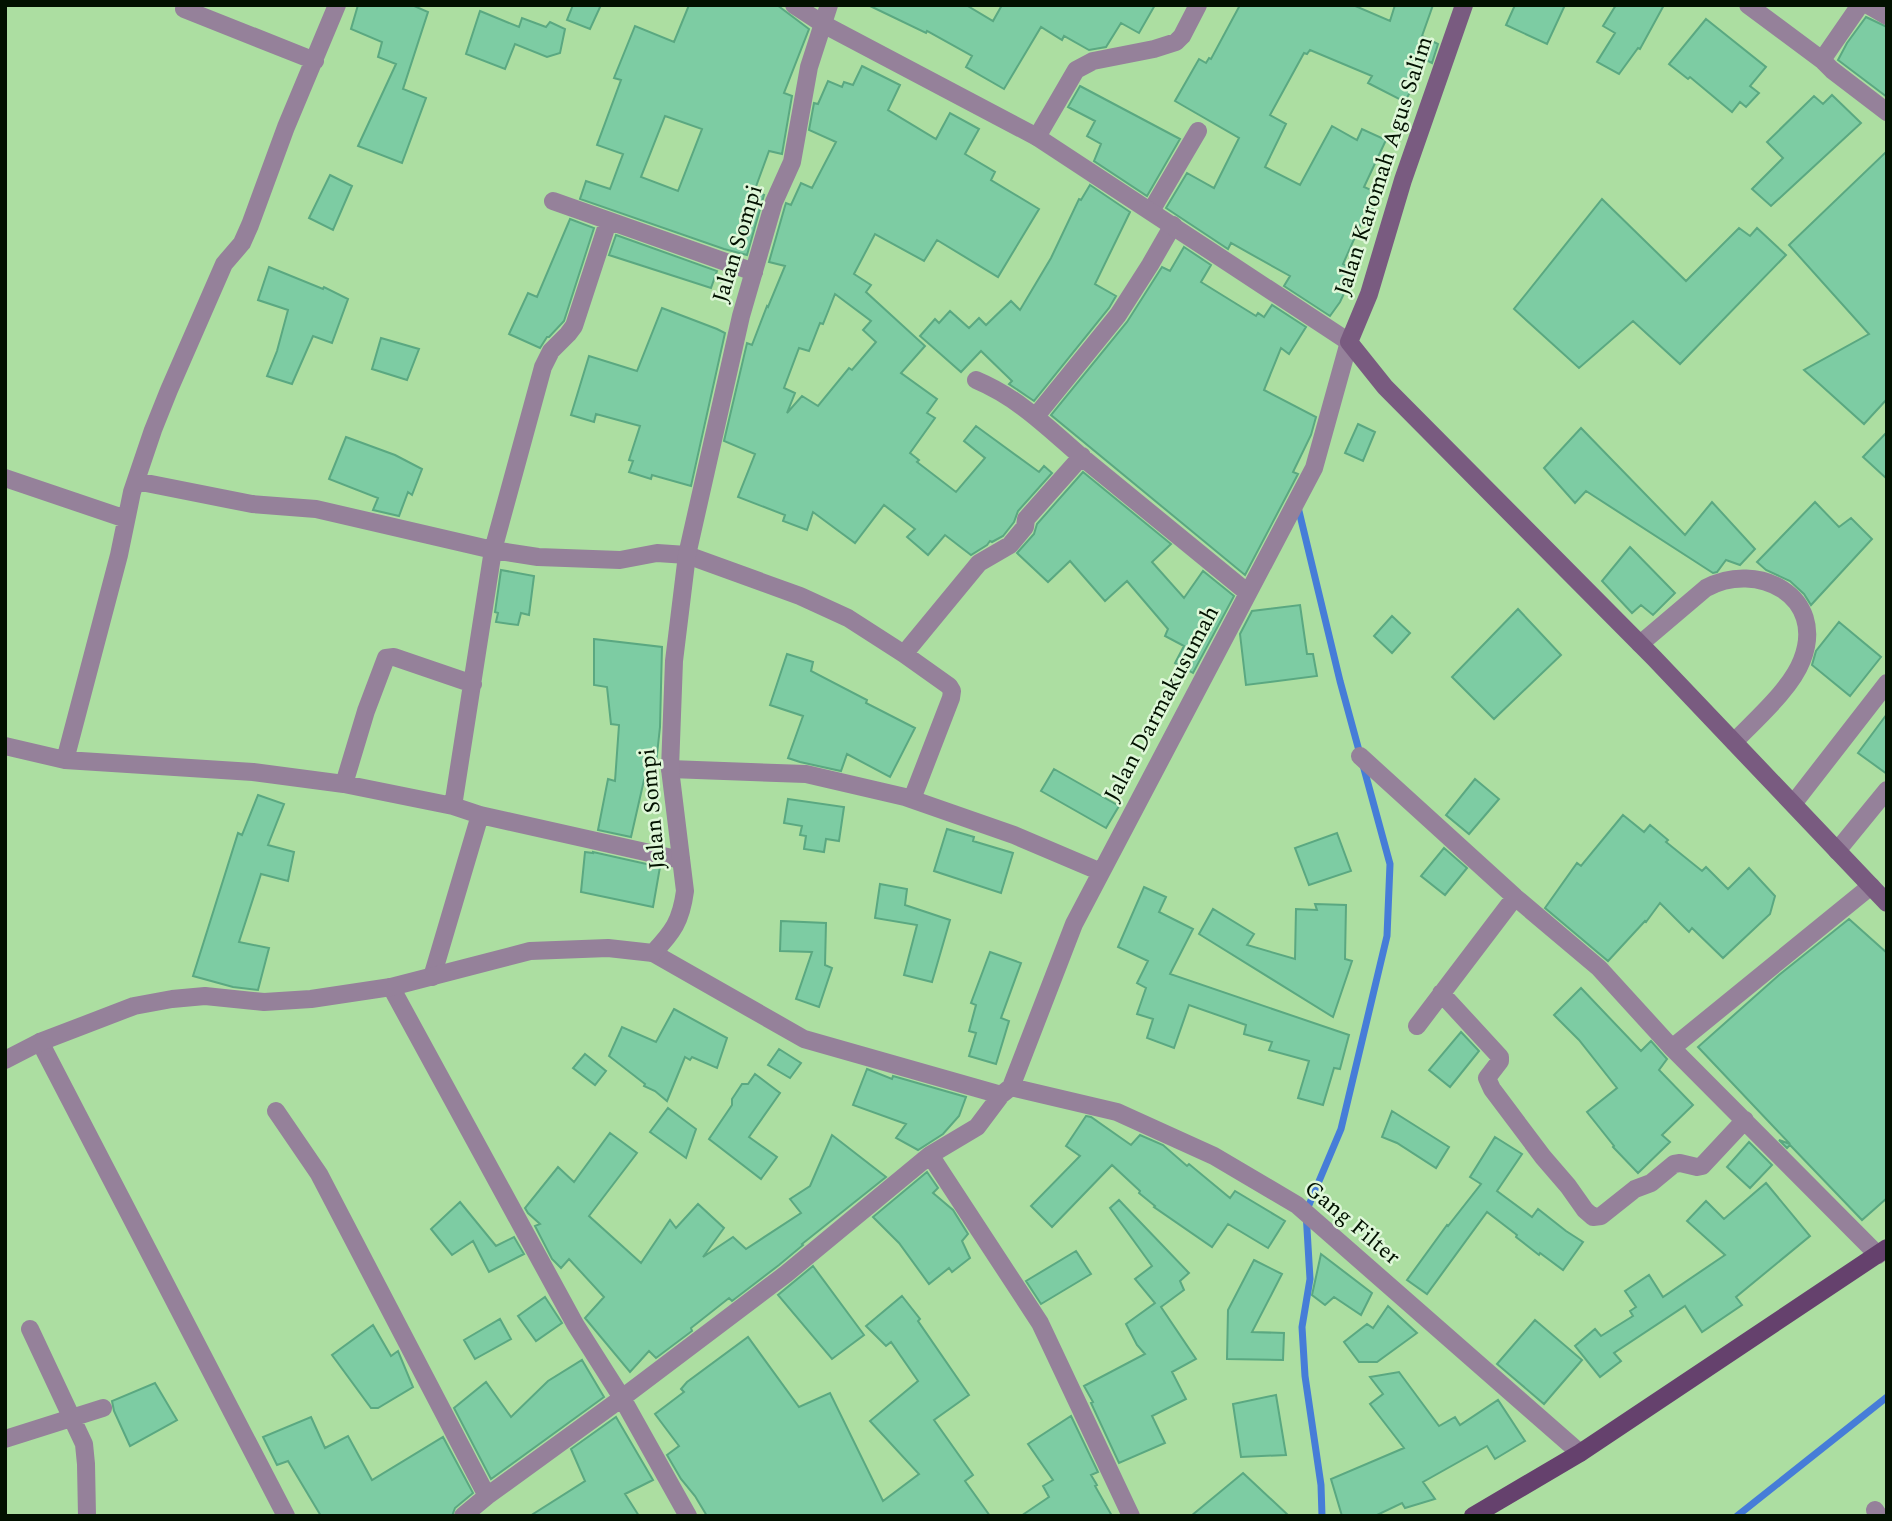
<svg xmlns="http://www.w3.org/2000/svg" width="1892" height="1521" font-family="Spectral,serif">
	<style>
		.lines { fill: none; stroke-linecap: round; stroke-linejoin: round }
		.stream { stroke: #467dd8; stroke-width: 7 }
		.building { fill: #7dcca3; stroke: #5aa881; stroke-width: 2; fill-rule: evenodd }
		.minor { stroke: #95819a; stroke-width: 18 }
		.tertiary { stroke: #95819a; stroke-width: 18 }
		.secondary { stroke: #795b80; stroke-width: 18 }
		.primary { stroke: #65416d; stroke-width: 18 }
		.labels { text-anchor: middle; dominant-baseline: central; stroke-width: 5; stroke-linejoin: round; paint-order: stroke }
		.street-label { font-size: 23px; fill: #021100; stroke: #def7d8 }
	</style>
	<rect width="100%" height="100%" fill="#acdea1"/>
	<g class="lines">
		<!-- stream -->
		<path class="stream" d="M1298 507 1340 681 1390 864 1387 936 1341 1129 1306 1212 1310 1279 1302 1327 1305 1376 1321 1485 1322 1516
			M1737 1516 1887 1397"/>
	</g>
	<!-- building -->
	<path class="building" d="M358 5H412L428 12 403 89 426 98 402 163 358 146 396 64 378 57 382 42 351 29Z
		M573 5H601L590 29 567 20Z
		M689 5H777L809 29 784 93 792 96 782 154 769 151 754 192 764 195 747 255 724 249 580 199 586 181 610 189 623 154 597 145 621 80 614 78 635 26 674 42ZM665 116 702 129 678 191 641 177Z
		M868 5H966L993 21 1002 5H1155L1139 33 1121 23 1106 47 1089 50 1064 36 1062 40 1041 27 1004 89 966 67 972 56 927 31 926 33Z
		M1240 5H1353L1390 21 1395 5H1433L1422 36 1438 44 1432 63 1426 60 1405 102 1368 83 1372 76 1310 50 1307 54 1304 53 1270 115 1286 124 1265 167 1300 185 1332 126 1357 140 1362 129 1386 140 1364 187 1378 193 1372 210 1368 208 1343 264 1355 270 1340 302 1330 316 1284 286 1290 276 1231 243 1228 249 1166 208 1187 173 1214 188 1239 138 1175 101 1199 59 1206 63 1209 58 1211 59Z
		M1515 5H1565L1547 44 1506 25Z
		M1616 5H1664L1640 49 1638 48 1619 74 1597 62 1615 33 1603 26Z
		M480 11 519 27 522 18 546 27 550 22 565 29 560 53 547 57 515 44 505 69 466 54Z
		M1866 17 1887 27V97L1838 60 1847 43Z
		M1706 19 1766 67 1750 86 1759 93 1746 107 1740 102 1732 112 1690 77 1688 79 1669 64Z
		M862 66 900 85 888 110 936 139 950 113 979 129 965 154 995 172 991 180 1039 209 998 277 937 240 924 261 875 234 854 274 871 285 866 292 925 346 901 373 937 399 927 413 935 418 910 453 919 460 917 462 956 492 985 458 964 441 976 426 1039 472 1044 466 1052 473 1018 511 1014 522 1003 536 992 542 990 541 987 545 971 555 945 535 928 555 907 537 915 529 884 505 855 543 813 512 807 530 783 521 785 515 738 497 755 454 724 441 747 343 752 345 767 306 768 307 785 266 769 262 785 206 786 203 791 205 801 183 812 188 836 142 809 130 814 103 818 104 828 81 842 87 844 82 853 85ZM835 294 871 321 863 330 876 342 852 370 849 368 818 406 802 396 787 413 795 393 784 388 799 348 809 351 820 323 823 324Z
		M1080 86 1180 139 1147 196 1094 161 1101 144 1087 136 1095 121 1068 107Z
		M1832 95 1861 123 1771 206 1752 189 1783 158 1767 142 1814 96 1823 104Z
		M1887 151V399L1864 424 1804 370 1869 334 1789 245Z
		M330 175 352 186 333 230 309 218Z
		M1090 185 1130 212 1095 284 1116 296 1109 308 1034 401 1009 384 1012 381 981 351 961 372 920 336 935 319 939 323 950 311 969 328 979 318 986 325 1011 301 1020 310 1051 258 1079 199 1081 200Z
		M1602 199 1686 281 1739 228 1750 236 1757 228 1786 255 1680 364 1633 321 1579 368 1514 309Z
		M570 219 594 228 564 321 549 337H547L540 348 509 334 528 293 537 297Z
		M616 235 717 271 711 288 609 255Z
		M1184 247 1211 265 1201 282 1256 316 1258 313 1264 317 1272 305 1306 327 1289 354 1281 348 1264 390 1316 417 1311 435 1293 472 1298 474 1245 575 1051 415 1127 322 1162 267 1170 271Z
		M269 267 323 289 324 287 348 299 332 343 313 336 292 384 267 376 277 351 288 310 258 300Z
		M662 308 717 329 725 333 691 486 652 475 651 479 629 472 633 461 629 460 640 426 596 414 594 422 571 415 589 356 637 371Z
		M381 338 419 349 407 380 372 369Z
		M1358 424 1375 432 1363 461 1345 453Z
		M1581 428 1685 535 1712 502 1755 549 1740 565 1726 560 1717 572 1713 573 1586 491 1575 503 1544 468Z
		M1887 432V479L1863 457Z
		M346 437 395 455 422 469 412 495 408 492 399 516 373 510 378 498 329 479Z
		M1083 472 1171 544 1152 562 1184 598 1203 571 1234 596 1193 673 1175 663 1184 646 1165 636 1168 629 1127 581 1105 601 1070 561 1048 582 1017 553 1034 534 1037 524Z
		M1815 502 1839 527 1851 518 1872 539 1811 605 1804 594 1790 581 1766 570 1757 562Z
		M1630 547 1675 593 1653 615 1641 605 1632 613 1602 581Z
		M501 570 534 576 529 615 521 613 518 625 496 622 498 613 495 612Z
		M1300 605 1307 654H1313L1317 676 1246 685 1240 634 1252 611Z
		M1518 609 1561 655 1494 719 1452 677Z
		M1392 616 1410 633 1392 653 1374 636Z
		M1839 622 1881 657 1850 696 1812 665 1816 651Z
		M594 639 662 647 660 727 654 782 644 780 631 837 598 830 608 779 615 781 619 725 611 724 607 687 594 685Z
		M787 654 813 662 811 671 867 700 866 703 915 728 890 777 847 754 841 771 800 762 788 758 803 716 770 705Z
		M1887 714V774L1858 753Z
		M1054 769 1119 806 1106 828 1041 791Z
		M1475 779 1499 799 1469 834 1446 815Z
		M258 795 284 804 268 845 294 852 288 881 261 874 239 942 269 948 258 990 233 987 193 976 238 833 242 835Z
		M788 799 844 807 839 841 826 839 824 852 804 849 806 836 800 835 802 826 784 823Z
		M1623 815 1644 832 1650 825 1668 840 1666 842 1702 871 1706 867 1728 889 1749 868 1775 896 1770 914 1723 958 1692 928 1689 932 1660 903 1646 922 1645 921 1608 961 1545 908 1577 863 1581 866Z
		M947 829 974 837 973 841 1013 853 1001 893 934 871Z
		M1337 833 1351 871 1309 885 1295 848Z
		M1444 848 1467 868 1445 895 1421 876Z
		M585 852 593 853V852L660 867 653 907 581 892Z
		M880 884 907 889 905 905 950 920 932 982 904 975 917 925 875 918Z
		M1144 887 1166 897 1159 912 1193 929 1170 974 1349 1035 1340 1069 1334 1068 1323 1105 1298 1098 1309 1061 1269 1050 1272 1042 1244 1034 1246 1025 1189 1005 1174 1048 1147 1038 1153 1019 1137 1014 1146 988 1137 983 1148 961 1118 947Z
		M1315 904 1346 905 1345 959 1352 961 1333 1017 1199 934 1213 909 1254 934 1247 945 1295 959 1296 909 1317 910Z
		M1849 919 1887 953V1198L1862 1220 1790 1145 1787 1148 1779 1140 1790 1144 1698 1047 1779 975Z
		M781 921 826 923 825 965 832 968 819 1007 796 999 812 952 780 951Z
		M990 952 1021 963 1001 1018 1009 1021 996 1064 969 1056 976 1033 969 1031 976 1005 971 1003Z
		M1581 988 1641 1051 1651 1041 1667 1059 1659 1070 1693 1105 1662 1135 1670 1142 1638 1173 1613 1147 1614 1146 1587 1112 1617 1088 1579 1040 1554 1015Z
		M674 1009 727 1038 717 1068 692 1057 690 1060 685 1057 667 1101 655 1091 644 1086 645 1084 609 1056 622 1027 656 1042Z
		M1461 1032 1479 1051 1450 1087 1429 1070Z
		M779 1049 801 1063 790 1078 768 1065Z
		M585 1054 606 1071 595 1085 573 1068Z
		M867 1069 892 1079 893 1076 966 1097 959 1116 943 1134 918 1150 896 1138 906 1124 853 1105Z
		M755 1074 780 1093 749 1137 777 1157 761 1179 709 1139 732 1105V1099L742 1084H748Z
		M668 1108 696 1129 686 1158 650 1132Z
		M1392 1111 1449 1147 1436 1168 1397 1143 1382 1137Z
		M1086 1116 1091 1117 1131 1145 1140 1135 1163 1145 1187 1166 1189 1164 1230 1198 1235 1191 1285 1221 1268 1248 1228 1224 1212 1247 1154 1207 1155 1206 1139 1193 1140 1191 1112 1165 1052 1227 1031 1206 1080 1156 1066 1146Z
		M610 1133 637 1153 589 1216 641 1263 670 1220 676 1228 698 1204 724 1228 703 1257 733 1237 746 1249 801 1213 790 1199 810 1186 832 1135 886 1177 802 1244 803 1245 779 1265 732 1301 729 1298 691 1328 692 1331 656 1358 649 1351 630 1372 585 1318 604 1297 569 1259 561 1268 552 1259 535 1226 540 1224 528 1213 525 1208 558 1167 574 1182Z
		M1495 1137 1522 1154 1497 1191 1532 1217 1538 1209 1566 1231 1583 1242 1563 1270 1540 1253 1539 1255 1516 1237 1517 1235 1487 1212 1427 1294 1407 1280 1447 1225 1448 1226 1481 1184 1470 1177Z
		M1749 1142 1772 1165 1750 1188 1727 1167Z
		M927 1172 938 1188 933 1193 953 1210 968 1234 962 1241 970 1258 952 1272 949 1268 929 1284 899 1243 873 1217Z
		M1766 1183 1810 1236 1736 1297 1742 1305 1702 1332 1685 1306 1614 1353 1621 1361 1600 1377 1575 1346 1595 1329 1601 1336 1633 1316 1630 1311 1636 1307 1625 1291 1649 1275 1663 1297 1725 1255 1687 1221 1706 1201 1724 1219Z
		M1119 1200 1189 1273 1180 1281 1184 1290 1161 1307 1196 1359 1172 1372 1186 1399 1152 1416 1165 1443 1119 1463 1091 1403 1093 1402 1084 1386 1145 1354 1137 1345 1126 1324 1155 1303 1135 1279 1152 1266 1110 1208Z
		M460 1202 496 1246 514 1237 524 1254 489 1272 473 1241 452 1255 431 1229Z
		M1076 1251 1091 1274 1041 1304 1026 1281Z
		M1321 1254 1372 1293 1361 1315 1334 1297 1325 1305 1312 1295Z
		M1254 1260 1282 1274 1252 1332 1284 1333 1283 1360 1227 1359 1228 1310Z
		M813 1266 864 1335 832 1359 778 1295Z
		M902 1296 920 1319 918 1321 969 1395 934 1420 973 1475 965 1481 990 1516H707L695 1496 681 1479 667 1455 679 1446 655 1414 684 1392 681 1389 687 1382 748 1337 799 1407 830 1393 883 1501 919 1474 870 1421 918 1381 891 1342 886 1346 866 1326Z
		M545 1297 562 1323 536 1341 518 1316Z
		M1388 1306 1417 1333 1377 1362H1359L1344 1342 1367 1324 1373 1328Z
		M500 1319 511 1339 475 1359 464 1340Z
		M1535 1320 1582 1360 1544 1404 1497 1364Z
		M373 1325 391 1356 398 1351 413 1387 378 1408H371L332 1355Z
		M582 1360 604 1397 491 1479 454 1408 486 1382 511 1417 548 1381Z
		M1399 1372 1439 1426 1455 1417 1460 1425 1498 1400 1525 1441 1495 1459 1487 1446 1423 1482 1435 1499 1405 1508 1402 1503 1375 1516H1342L1331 1479 1404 1448 1370 1404 1383 1394 1370 1377Z
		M155 1383 177 1420 130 1446 114 1411 112 1401Z
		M1276 1395 1286 1455 1241 1457 1233 1404Z
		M1071 1416 1098 1472 1091 1475 1097 1485 1095 1486 1112 1516H1021L1049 1497 1043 1486 1053 1480 1028 1444Z
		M311 1417 325 1448 348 1436 372 1480 443 1437 473 1493 455 1508 452 1516H321L288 1461 277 1465 263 1437Z
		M616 1417 653 1480 625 1494 639 1516H530L585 1481 571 1449Z
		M1243 1473 1289 1516H1191Z"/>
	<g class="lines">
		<!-- minor -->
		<path class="minor" d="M1748 5 1822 60 1860 5
			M1868 5 1887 16
			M184 9 315 61
			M1822 60 1832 70 1887 112
			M1037 137 1076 70 1093 61 1154 49 1176 42 1182 36 1198 5
			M553 201 754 272
			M1151 211 1198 131
			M976 380C1019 398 1048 428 1083 458 1138 503 1193 548 1248 593
			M1036 416 1118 315 1150 265 1173 225
			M5 478 126 519
			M136 481 252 504 316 509 493 550 543 367 551 351 568 334 574 326 608 222
			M1640 644 1706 588C1757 560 1827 596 1802 660 1791 689 1756 719 1734 742
			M5 746 65 760 253 772 344 784 453 806 480 815 681 860
			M1360 756 1515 897 1599 968 1672 1048 1878 1255
			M65 760 119 555 132 492 153 430 169 390 224 264 242 243 250 225 286 127 337 5
			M670 769 806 774 905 797 1014 835 1101 872
			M344 784 366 711 386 658 394 657 473 684
			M912 799 951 698 952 691 949 686 904 654 979 563 1010 545 1025 527 1026 519 1082 456
			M1793 804 1887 683
			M453 806 493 550 538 557 620 560 657 553 687 555 800 596 848 618 904 654
			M1837 851 1887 790
			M653 953 804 1039 1001 1095
			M432 977 480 815
			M391 987 575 1324 622 1398 688 1516
			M1441 993 1500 1057V1061L1487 1078 1492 1089 1543 1157 1568 1186 1585 1210 1593 1217 1601 1216 1635 1189 1651 1183 1674 1164 1680 1163 1697 1167 1702 1166 1745 1120
			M1417 1026 1515 897
			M40 1042 286 1516
			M1672 1048 1871 886
			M1011 1087 1117 1112 1214 1156 1297 1205 1580 1453
			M276 1111 319 1174 487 1496
			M930 1155 1040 1323 1131 1516
			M30 1329 84 1444 86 1464 87 1516
			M5 1439 103 1408
			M1875 1510 1879 1516
			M463 1516 487 1496 622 1398 786 1274 930 1155 977 1127 1001 1095 1011 1087 1074 924 1314 468 1349 342"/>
		<!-- tertiary -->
		<path class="tertiary" d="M794 5 823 24 1037 137 1349 342
			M5 1060 40 1042 134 1006 172 999 205 996 264 1002 311 999 391 987 530 951 608 948 653 953C673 932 681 921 685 891L670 769 674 661 687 555 741 316 774 202 792 162 809 67 829 5"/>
		<!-- secondary -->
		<path class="secondary" d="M1464 5 1403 180 1369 294 1349 342 1385 387 1654 658 1887 903"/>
		<!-- primary -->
		<path class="primary" d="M1473 1516 1580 1453 1887 1248"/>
	</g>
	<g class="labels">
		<!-- street labels -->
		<g class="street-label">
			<text transform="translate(1384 166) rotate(-72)">Jalan Karomah Agus Salim</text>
			<text transform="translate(738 244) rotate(-73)">Jalan Sompi</text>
			<text transform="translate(1162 704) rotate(-62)">Jalan Darmakusumah</text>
			<text transform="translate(653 809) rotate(-95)">Jalan Sompi</text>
			<text transform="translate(1352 1223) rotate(40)">Gang Filter</text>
		</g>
	</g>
	<!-- border -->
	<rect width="1892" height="1521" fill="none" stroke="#021100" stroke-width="14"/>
</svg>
